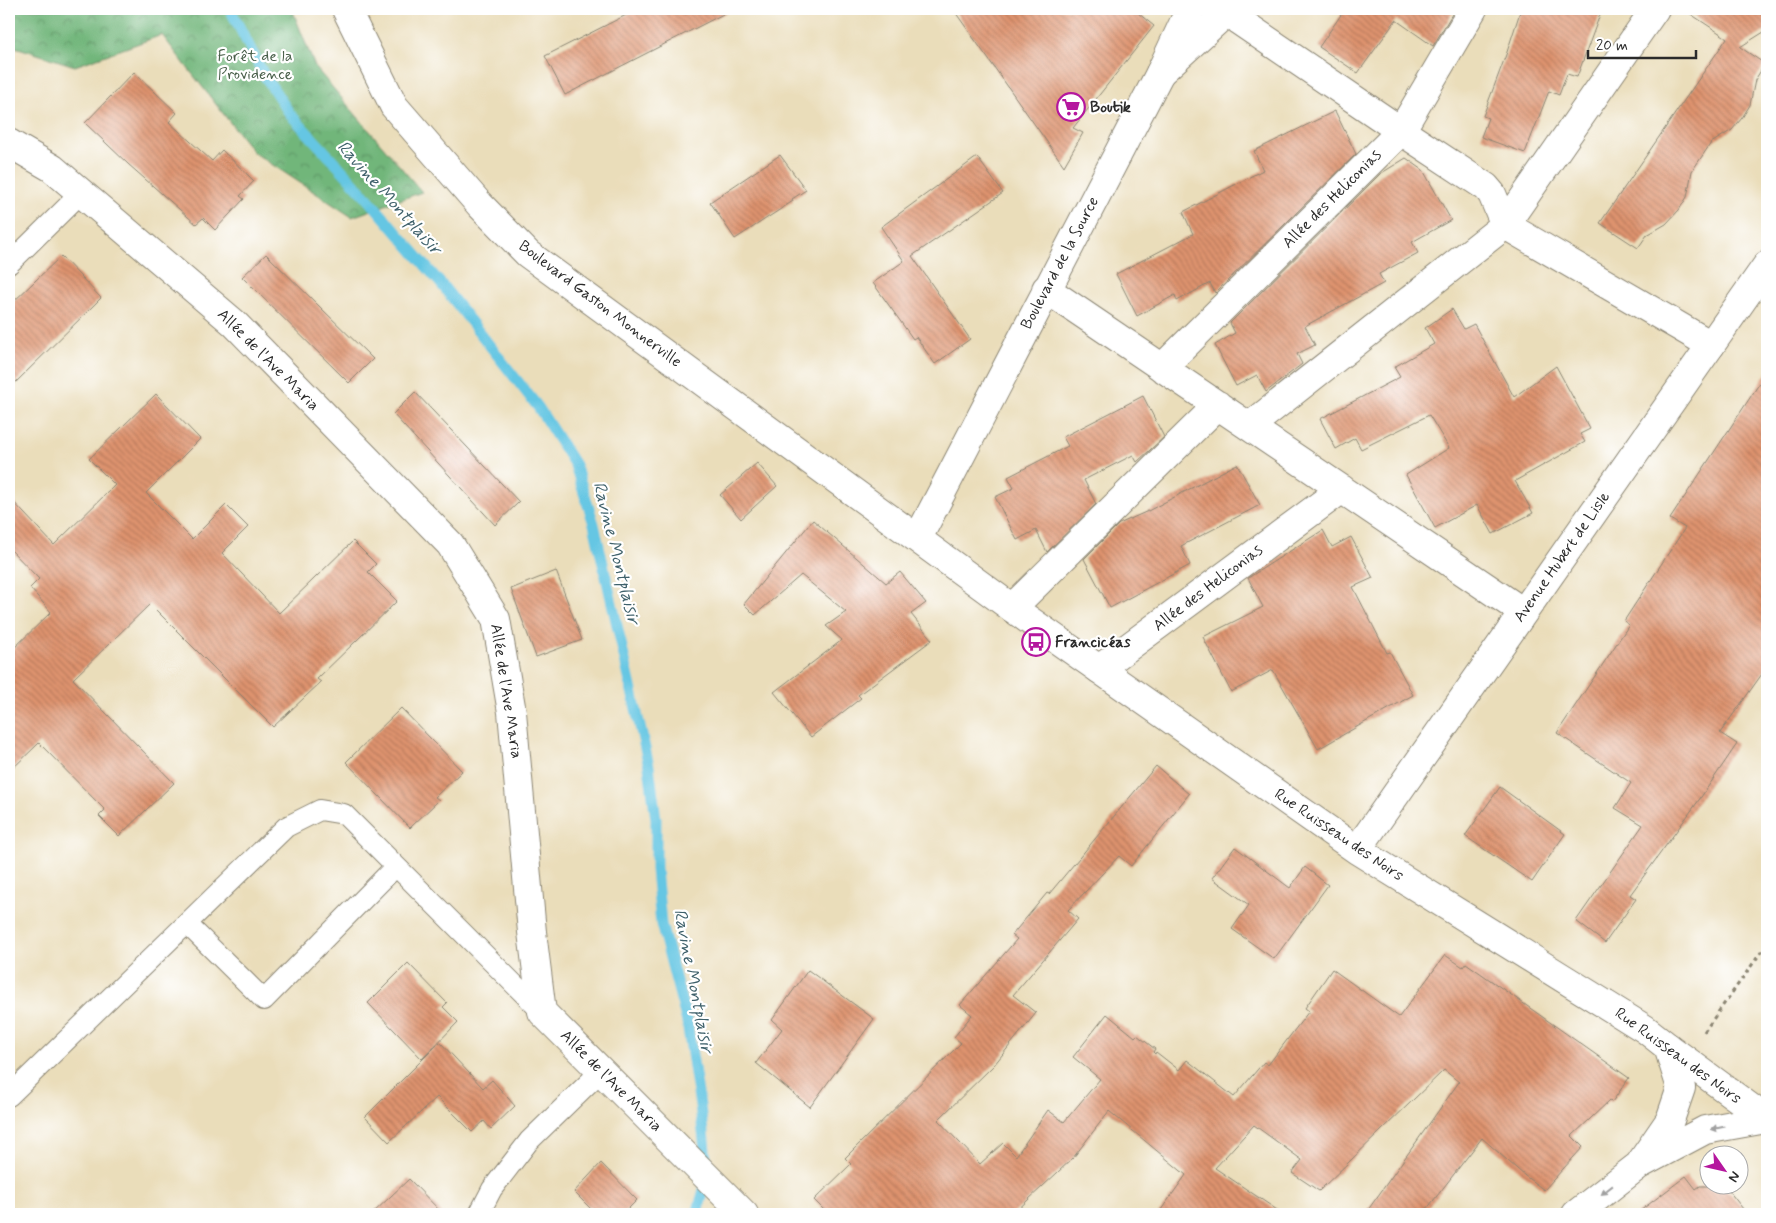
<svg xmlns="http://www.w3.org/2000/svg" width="1776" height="1223" font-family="Mynerve,sans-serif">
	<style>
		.forest { fill: url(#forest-crowns); stroke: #4e7052 }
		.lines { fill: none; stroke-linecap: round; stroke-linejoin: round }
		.stream { stroke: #65c6e3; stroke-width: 11 }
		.building { fill: url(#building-back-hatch) }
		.service-casing { stroke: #8a8472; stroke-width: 22 }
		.minor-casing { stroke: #8a8472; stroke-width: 30 }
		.tertiary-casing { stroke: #8a8472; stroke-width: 30 }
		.secondary-casing { stroke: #8a8472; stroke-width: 30 }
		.path { stroke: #8a8472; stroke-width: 3; stroke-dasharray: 4 4; stroke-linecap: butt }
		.service { stroke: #fff; stroke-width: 20 }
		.minor { stroke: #fff; stroke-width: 28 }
		.tertiary { stroke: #fff; stroke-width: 28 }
		.secondary { stroke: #fff; stroke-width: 28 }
		.oneway { fill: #a0a0a0 }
		.labels { text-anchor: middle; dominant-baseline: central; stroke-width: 4.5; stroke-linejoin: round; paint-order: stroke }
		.park-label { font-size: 16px; fill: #485e49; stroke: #fff }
		.poi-label { font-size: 16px; font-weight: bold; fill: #2b2b2b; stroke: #fff; text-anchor: start }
		.street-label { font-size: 16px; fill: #2b2b2b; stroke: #fff }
		.water-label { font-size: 18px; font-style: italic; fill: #3f616b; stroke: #fff }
	</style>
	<defs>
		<pattern id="forest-crowns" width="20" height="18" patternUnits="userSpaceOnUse" patternTransform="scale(1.25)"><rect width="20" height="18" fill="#71b67a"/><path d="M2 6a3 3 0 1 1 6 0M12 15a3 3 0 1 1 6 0" fill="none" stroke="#5d9464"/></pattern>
		<pattern id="building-back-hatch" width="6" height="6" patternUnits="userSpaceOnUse" patternTransform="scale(1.25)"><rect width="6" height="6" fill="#de936e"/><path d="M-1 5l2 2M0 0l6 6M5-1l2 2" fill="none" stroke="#b4785b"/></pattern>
	</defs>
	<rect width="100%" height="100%" fill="#fff"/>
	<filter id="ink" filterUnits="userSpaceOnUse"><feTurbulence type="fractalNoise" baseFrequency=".02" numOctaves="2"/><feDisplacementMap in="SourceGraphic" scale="10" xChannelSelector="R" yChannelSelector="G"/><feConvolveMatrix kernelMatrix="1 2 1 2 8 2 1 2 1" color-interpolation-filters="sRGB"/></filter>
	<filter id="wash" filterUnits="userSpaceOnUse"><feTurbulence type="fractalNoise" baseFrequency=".0096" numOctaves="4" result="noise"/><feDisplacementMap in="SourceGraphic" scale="20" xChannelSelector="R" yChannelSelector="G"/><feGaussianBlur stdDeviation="1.12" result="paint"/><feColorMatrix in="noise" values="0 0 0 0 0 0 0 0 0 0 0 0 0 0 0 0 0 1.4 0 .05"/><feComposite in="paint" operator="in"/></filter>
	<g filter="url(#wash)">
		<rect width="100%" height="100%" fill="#eaddba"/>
		<!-- forest -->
		<path class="forest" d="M9 9H292L315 67 422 192 352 217 253 152 162 35 75 66 9 45Z"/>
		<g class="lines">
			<!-- stream -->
			<path class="stream" d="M230 9 264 75 290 114 364 194 442 285 538 407 575 465 594 524 649 766 656 819V869L661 924 687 1022 700 1106 708 1176 697 1214"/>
		</g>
		<g id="blocks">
			<!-- building -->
			<path class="building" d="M638 9H733L565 95 545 56Z
				M953 9H1133L1154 26 1073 128 1083 133 1064 166Z
				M1345 9H1455L1433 46 1396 20 1358 73 1319 47Z
				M1521 9H1602L1577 77 1567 74 1559 95 1549 91 1525 153 1481 137 1488 118 1483 116 1507 52Z
				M1683 9H1767V30L1740 47 1765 64 1755 80 1750 105 1742 118 1732 130 1711 143 1692 171 1687 197 1679 210 1666 224 1647 235 1638 248 1600 223 1727 38Z
				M134 72 177 113 169 122 212 161 222 150 254 181 240 196 244 199 215 230 203 218 196 224 128 164 85 123Z
				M1335 111 1356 154 1215 293 1210 283 1177 301 1175 295 1137 316 1116 274 1193 234 1183 212 1263 170 1254 151Z
				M780 155 806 190 792 199 793 201 735 239 710 202Z
				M977 157 1003 193 912 256 970 339 935 364 916 337 913 339 873 283 904 261 881 227Z
				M1406 158 1423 170 1451 220 1412 242 1418 253 1379 274 1384 283 1305 326 1315 345 1297 354 1302 364 1266 392 1257 375 1236 386 1215 345 1235 333 1230 323 1380 174Z
				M266 254 373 359 349 383 242 277Z
				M61 256 101 298 9 389V306Z
				M1452 309 1464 329 1474 324 1514 397 1556 366 1590 429 1580 434 1585 442 1515 481 1533 513 1493 534 1477 505 1435 528 1406 475 1449 448 1429 415 1361 449 1355 438 1336 449 1320 419 1400 377 1394 367 1434 344 1425 328Z
				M1767 372V667L1720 733 1737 744 1699 800 1630 895 1636 899 1605 943 1576 921 1643 825 1615 808 1631 783 1557 733 1629 625 1624 621 1685 528 1670 519Z
				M415 392 519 502 495 525 393 414Z
				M156 394 200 439 146 493 192 539 226 505 248 527 222 553 279 613 353 541 376 564 368 572 397 601 317 679 321 682 273 727 150 604 73 679 174 783 119 836 99 816 105 810 39 743 9 772V653L51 612 30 588 39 579 9 548V497L54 545 115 485 89 459Z
				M1143 396 1164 437 1137 462 1133 455 1084 480 1096 504 1047 552 1036 530 1017 540 995 497 1014 488 1008 477 1068 446 1063 437Z
				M757 463 777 486 741 519 720 495Z
				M1237 464 1260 505 1181 546 1190 565 1110 608 1084 559 1119 524 1148 511Z
				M813 520 886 583 900 572 926 603 911 614 932 640 858 695 861 698 811 737 774 692 842 640 826 626 846 612 801 575 755 615 744 604Z
				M1323 530 1332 547 1351 537 1373 578 1353 587 1387 653 1390 652 1413 695 1318 749 1273 670 1231 692 1203 637 1263 607 1248 578Z
				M556 571 582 640 536 657 511 589Z
				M401 708 462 771 435 797 439 800 410 828 346 762Z
				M1156 766 1189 794 1131 866 1119 856 1068 910 1078 919 1013 995 1036 1013 994 1065 938 1120 980 1164 1003 1143 1016 1156 1048 1110 1064 1122 1100 1079 1073 1057 1107 1014 1135 1037 1137 1035 1155 1049 1153 1052 1155 1054 1156 1052 1179 1070 1187 1060 1234 1097 1264 1062 1268 1065 1309 1011 1305 1008 1332 969 1399 1017 1445 955 1463 967 1466 963 1629 1078 1612 1102 1609 1101 1572 1136 1583 1147 1544 1190 1525 1176 1482 1138 1423 1214H1365L1459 1082 1444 1070 1319 1191 1292 1173 1302 1160 1254 1125 1215 1168 1283 1214H1158L1186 1175 1109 1111 1073 1158 1013 1214H828L814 1200 851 1164 845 1158 961 1043 954 1037 972 1015 960 1005 1017 939 1012 935 1047 893 1049 894Z
				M1500 787 1565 834 1532 882 1465 836Z
				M1235 847 1290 888 1305 867 1328 885 1274 959 1232 929 1249 905 1212 878Z
				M408 963 447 1003 443 1007 458 1022 422 1059 368 1003Z
				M808 970 874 1019 810 1107 756 1063 782 1029 772 1020Z
				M440 1042 483 1088 492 1080 515 1106 491 1129 484 1121 472 1132 437 1097 389 1142 365 1117Z
				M601 1163 637 1200 623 1214H596L574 1192Z
				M1686 1176 1696 1189 1700 1186H1725L1747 1214H1636Z
				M409 1179 443 1214H372Z"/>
		</g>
	</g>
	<g filter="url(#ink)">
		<use href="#blocks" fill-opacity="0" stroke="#8a8472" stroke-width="1"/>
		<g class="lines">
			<defs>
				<path id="service" d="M9 264 82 192
					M187 924 264 1000 396 866
					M9 1096 286 827 320 810 344 814 542 1012
					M479 1214 492 1189 529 1141 601 1071"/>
				<path id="minor" d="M1226 12 1401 131 1486 187 1492 194 1505 225 1711 345
					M1160 73 1230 9
					M9 143 52 168 234 323 450 544 496 619 512 712 532 932 542 1012 744 1214
					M1046 289 1523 612
					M1162 368 1401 131 1473 9
					M1250 426 1505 225 1655 9
					M1012 608 1218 405
					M1099 669 1342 489"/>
				<path id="tertiary" d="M346 9 394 106 480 205 528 254 1012 608 1357 850 1645 1029 1668 1047 1766 1119
					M918 538 1160 73 1190 9
					M1357 850 1767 265"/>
				<path id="secondary" d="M1641 1162 1670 1120 1681 1088 1668 1047
					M1576 1214 1639 1165 1705 1130 1766 1119 1767 1120"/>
			</defs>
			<!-- service casing -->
			<use href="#service" class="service-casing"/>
			<!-- minor casing -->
			<use href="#minor" class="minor-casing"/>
			<!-- tertiary casing -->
			<use href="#tertiary" class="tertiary-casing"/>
			<!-- secondary casing -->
			<use href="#secondary" class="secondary-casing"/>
			<!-- path -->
			<path class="path" d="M1704 1032 1767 944"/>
			<!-- service -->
			<use href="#service" class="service"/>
			<!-- minor -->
			<use href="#minor" class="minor"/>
			<!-- tertiary -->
			<use href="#tertiary" class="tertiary"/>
			<!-- secondary -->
			<use href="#secondary" class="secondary"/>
		</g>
		<!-- one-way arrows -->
		<defs><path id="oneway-solid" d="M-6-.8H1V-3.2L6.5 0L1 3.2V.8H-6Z" transform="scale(1.25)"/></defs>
		<g class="oneway">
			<use href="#oneway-solid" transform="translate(1718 1128) rotate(169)"/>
			<use href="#oneway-solid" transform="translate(1607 1190) rotate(142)"/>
		</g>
	</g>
	<!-- icons -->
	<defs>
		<symbol id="supermarket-ring" viewBox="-11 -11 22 22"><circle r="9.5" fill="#fff" stroke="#b5179e" stroke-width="1.5"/><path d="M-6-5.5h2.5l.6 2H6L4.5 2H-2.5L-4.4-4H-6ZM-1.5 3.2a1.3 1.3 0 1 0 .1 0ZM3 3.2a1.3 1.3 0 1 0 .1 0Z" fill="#b5179e"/></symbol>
		<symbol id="bus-ring" viewBox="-11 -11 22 22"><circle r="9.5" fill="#fff" stroke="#b5179e" stroke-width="1.5"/><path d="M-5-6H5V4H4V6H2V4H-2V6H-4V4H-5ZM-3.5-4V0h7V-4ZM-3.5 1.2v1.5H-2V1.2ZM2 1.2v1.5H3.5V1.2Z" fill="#b5179e"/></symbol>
	</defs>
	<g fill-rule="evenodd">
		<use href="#supermarket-ring" x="1055" y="91" width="32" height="32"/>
		<use href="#bus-ring" x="1020" y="626" width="32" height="32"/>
	</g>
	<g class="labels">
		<!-- park labels -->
		<g class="park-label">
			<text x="255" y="56">Forêt de la<tspan x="255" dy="18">Providence</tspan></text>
		</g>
		<!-- poi labels -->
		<g class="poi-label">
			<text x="1090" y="107">Boutik</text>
			<text x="1055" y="642">Francicéas</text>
		</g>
		<!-- street labels -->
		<g class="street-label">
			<text transform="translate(1332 199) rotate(-45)">Allée des Heliconias</text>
			<text transform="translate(1060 263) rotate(-62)">Boulevard de la Source</text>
			<text transform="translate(600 304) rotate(37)">Boulevard Gaston Monnerville</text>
			<text transform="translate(268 360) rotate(45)">Allée de l'Ave Maria</text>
			<text transform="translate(1562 557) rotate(-55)">Avenue Hubert de Lisle</text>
			<text transform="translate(1208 588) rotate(-37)">Allée des Heliconias</text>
			<text transform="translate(506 691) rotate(81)">Allée de l'Ave Maria</text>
			<text transform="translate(1339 835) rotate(34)">Rue Ruisseau des Noirs</text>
			<text transform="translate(1678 1056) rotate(36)">Rue Ruisseau des Noirs</text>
			<text transform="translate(611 1081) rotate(45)">Allée de l'Ave Maria</text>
		</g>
		<!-- water labels -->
		<g class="water-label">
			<text transform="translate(389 198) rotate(48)">Ravine Montplaisir</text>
			<text transform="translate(616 553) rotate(76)">Ravine Montplaisir</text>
			<text transform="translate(693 981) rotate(79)">Ravine Montplaisir</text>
		</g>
	</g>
	<!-- margin -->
	<rect width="1776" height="1223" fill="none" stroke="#fff" stroke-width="30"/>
	<!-- north arrow -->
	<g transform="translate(1724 1170) rotate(124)"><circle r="24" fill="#ffffff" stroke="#aaaaaa"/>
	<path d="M0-4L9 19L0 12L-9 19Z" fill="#b5179e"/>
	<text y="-8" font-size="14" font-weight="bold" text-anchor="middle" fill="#2b2b2b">N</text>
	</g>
	<!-- scale -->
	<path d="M1588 50v8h108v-8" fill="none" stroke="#2b2b2b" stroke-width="2.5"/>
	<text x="1596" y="50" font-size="15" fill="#2b2b2b" stroke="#ffffff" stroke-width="4" paint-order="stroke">20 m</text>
</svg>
